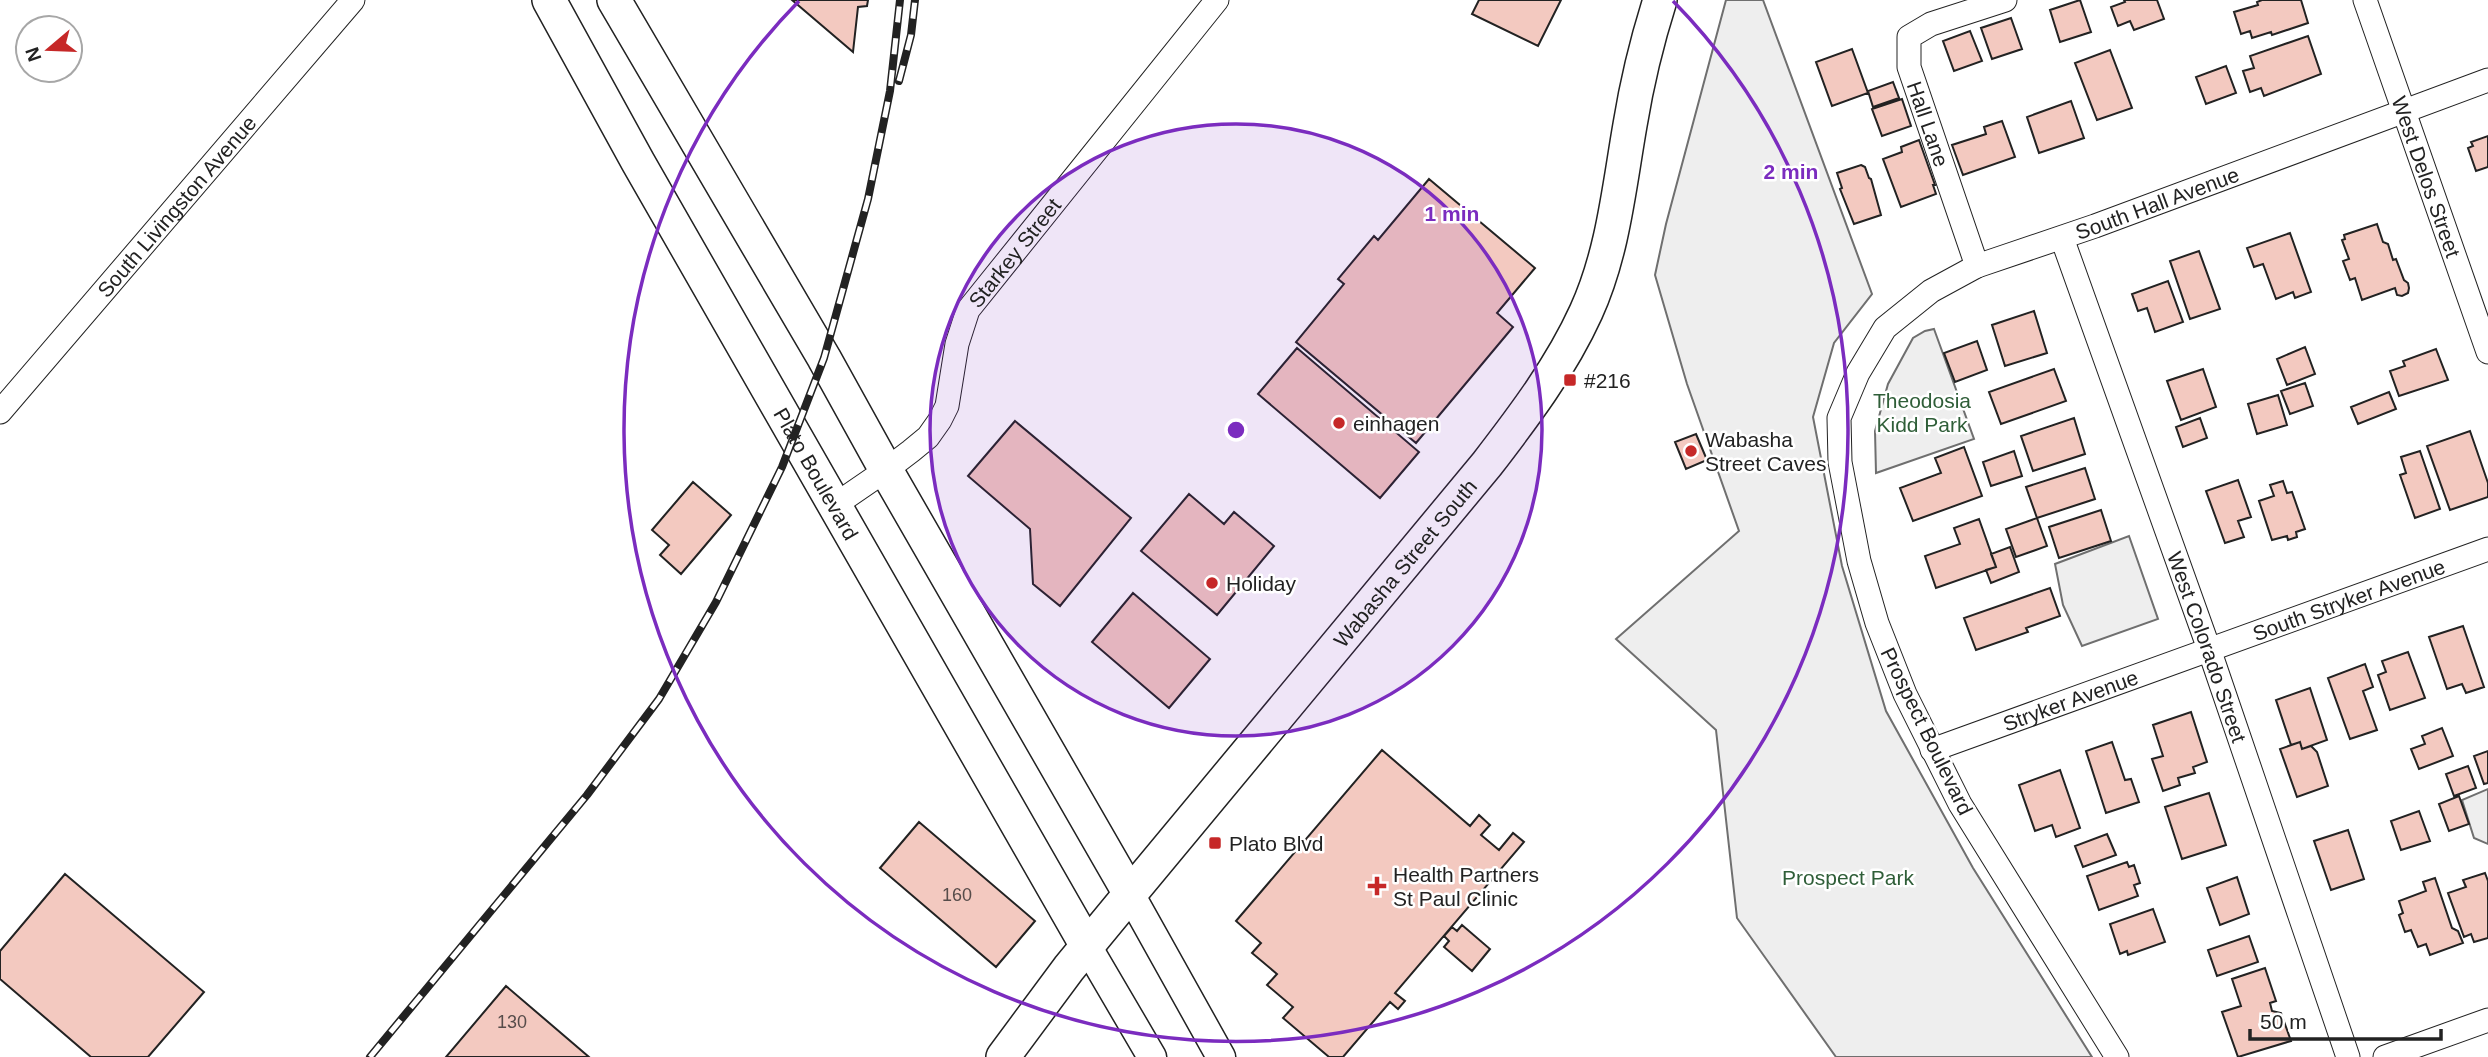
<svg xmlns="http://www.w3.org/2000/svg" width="2488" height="1057" font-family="Helvetica,sans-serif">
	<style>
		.green { fill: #eee; stroke: #6f6f6f; stroke-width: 2 }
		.building { fill: #f3c9c0; stroke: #222; stroke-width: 2 }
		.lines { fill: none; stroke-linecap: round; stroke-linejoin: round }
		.minor-casing { stroke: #222; stroke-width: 25 }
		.tertiary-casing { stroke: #222; stroke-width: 31 }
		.secondary-casing { stroke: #222; stroke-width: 36 }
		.minor { stroke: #fff; stroke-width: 23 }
		.tertiary { stroke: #fff; stroke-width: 28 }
		.secondary { stroke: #fff; stroke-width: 33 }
		.rail-casing { stroke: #222; stroke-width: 8 }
		.rail { stroke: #fff; stroke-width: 5; stroke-dasharray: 16; stroke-linecap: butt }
		.ring { fill: none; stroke: #7b2cbf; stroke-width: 3.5 }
		.poi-dot { fill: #c62828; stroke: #fff; stroke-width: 2.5 }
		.labels { text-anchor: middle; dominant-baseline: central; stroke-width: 5; stroke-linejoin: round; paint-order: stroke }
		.number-label { font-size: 18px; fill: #564c4a }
		.street-label { font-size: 21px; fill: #222; stroke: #fff }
		.poi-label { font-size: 21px; fill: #222; stroke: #fff; text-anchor: start }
		.park-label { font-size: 21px; fill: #2f5e38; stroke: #fff }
		.centre { fill: #7b2cbf; stroke: #fff; stroke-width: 3.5 }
		.ring-label { font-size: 21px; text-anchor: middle; font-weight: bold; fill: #7b2cbf; stroke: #fff; stroke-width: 5; stroke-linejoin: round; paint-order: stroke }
	</style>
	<rect width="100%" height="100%" fill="#fff"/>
	<!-- green -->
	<path class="green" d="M1726 0H1763L1872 294 1834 343 1813 417 1842 566 1886 711 1973 868 2092 1057H1836L1737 918 1716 730 1616 639 1739 531 1687 384 1655 275 1666 224Z
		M1934 329 1974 439 1876 473 1875 431 1888 384 1913 338 1925 331Z
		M2129 536 2158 619 2082 646 2063 605 2055 564Z
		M2488 789V844L2474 838 2462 800Z"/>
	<!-- building -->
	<path class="building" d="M792 0H868L867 6 858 7 853 52Z
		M1479 0H1561L1538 46 1472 14Z
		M2080 0 2091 32 2060 42 2050 10Z
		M2124 0H2157L2164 19 2134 30 2130 21 2118 26 2111 7 2125 2Z
		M2262 0H2301L2308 23 2272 35 2271 32 2252 38 2250 31 2241 34 2234 12 2258 5 2257 2Z
		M2011 18 2022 49 1992 59 1981 28Z
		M1970 31 1982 61 1954 71 1943 41Z
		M2308 36 2321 74 2264 96 2261 88 2250 92 2243 71 2254 68 2250 56Z
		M1852 49 1868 93 1832 106 1816 62Z
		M2110 50 2132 108 2097 120 2075 63Z
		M2226 66 2236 93 2206 104 2196 77Z
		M1893 82 1899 98 1873 107 1868 91Z
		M1902 99 1911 126 1882 136 1872 109Z
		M2071 101 2084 138 2039 153 2027 117Z
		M2002 121 2015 157 1963 175 1952 145 1986 134 1984 127Z
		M2488 136V167L2476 171 2468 148 2473 146 2471 142Z
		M1919 140 1935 185H1933L1936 194 1901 207 1883 159 1902 152 1901 147Z
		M1861 165 1865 167 1869 178 1871 179 1881 215 1854 224 1840 189 1842 188 1837 173Z
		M1429 179 1535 268 1497 313 1513 327 1416 443 1296 342 1344 284 1338 279 1374 236 1378 240Z
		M2377 224 2383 242 2388 244 2393 260 2396 259 2404 280 2408 283 2409 288 2408 293 2402 296 2397 295 2395 288 2362 300 2355 278 2350 280 2343 261 2349 259 2342 240 2345 239 2344 235Z
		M2290 233 2311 292 2295 298 2293 292 2276 299 2263 264 2254 267 2247 248Z
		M2199 251 2220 309 2190 319 2170 261Z
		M2168 281 2183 322 2155 332 2147 308 2138 311 2132 294Z
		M2034 311 2047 353 2005 366 1992 325Z
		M1977 341 1987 370 1955 382 1944 353Z
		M2305 347 2315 374 2287 385 2277 359Z
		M1297 348 1419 452 1380 498 1258 394Z
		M2436 349 2448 380 2399 396 2390 371 2405 366 2403 361Z
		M2054 369 2066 401 2001 424 1989 392Z
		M2203 369 2216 407 2181 420 2167 381Z
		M2305 383 2313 406 2290 414 2281 391Z
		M2389 392 2396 409 2358 424 2351 407Z
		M2278 395 2287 425 2257 434 2248 404Z
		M2074 418 2085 454 2033 471 2021 436Z
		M2200 418 2207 438 2183 447 2176 427Z
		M1015 421 1131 518 1060 606 1033 584 1030 529 968 476Z
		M2470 431 2488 483V497L2450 510 2427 446Z
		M1696 434 1707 460 1686 469 1675 442Z
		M1964 447 1982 496 1913 521 1900 488 1941 473 1935 458Z
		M2014 451 2022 476 1991 486 1983 462Z
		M2420 451 2440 509 2415 518 2400 475 2406 473 2401 457Z
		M2085 468 2095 499 2037 518 2026 487Z
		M2238 480 2251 517 2238 521 2244 537 2225 543 2206 491Z
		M2283 481 2287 493 2292 492 2305 529 2296 532 2297 537 2288 540 2287 536 2272 540 2259 501 2274 496 2270 485Z
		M693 482 731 515 681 574 660 555 669 545 652 530Z
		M1189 494 1224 524 1234 512 1274 546 1217 615 1141 551Z
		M2101 510 2111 541 2059 558 2049 527Z
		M2037 518 2047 546 2016 557 2006 529Z
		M1979 519 1996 567 1936 588 1925 556 1960 544 1954 528Z
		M2010 547 2019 572 1991 583 1986 570 1996 567 1991 554Z
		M2050 588 2060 616 2026 628 2028 632 1976 650 1964 618Z
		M1133 593 1210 659 1169 708 1092 642Z
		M2463 626 2484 687 2466 693 2462 684 2447 689 2429 637Z
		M2408 652 2425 698 2390 710 2378 675 2386 672 2382 661Z
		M2365 664 2373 687 2363 691 2377 730 2350 739 2328 678Z
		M2310 688 2327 740 2302 749 2300 742 2291 745 2276 700Z
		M2191 712 2207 762 2193 767 2195 773 2178 778 2180 785 2163 791 2152 759 2163 756 2153 725Z
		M2442 728 2453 756 2419 769 2411 749 2425 744 2422 736Z
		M2112 742 2125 780 2131 779 2139 802 2106 813 2086 751Z
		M2300 742 2302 749 2311 746 2317 752 2328 786 2297 797 2280 749Z
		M1382 750 1470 826 1479 815 1490 825 1481 835 1499 850 1513 833 1524 842 1395 993 1405 1001 1398 1009 1390 1002 1343 1057H1329L1283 1018 1293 1007 1267 985 1277 974 1252 953 1261 943 1236 921Z
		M2488 751V783L2484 784 2474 756Z
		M2468 766 2476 788 2454 796 2446 774Z
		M2060 770 2080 828 2056 837 2052 825 2035 831 2019 785Z
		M2209 793 2226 845 2182 859 2165 807Z
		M2459 796 2469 824 2449 831 2439 804Z
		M2419 811 2430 841 2401 850 2391 821Z
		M919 822 1035 921 996 967 880 868Z
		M2348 830 2364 879 2331 890 2314 841Z
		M2107 834 2116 855 2083 867 2075 846Z
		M2127 862 2129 867 2134 865 2140 883 2134 885 2138 896 2099 910 2087 876Z
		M2485 873 2488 881V938L2474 942 2471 934 2464 937 2448 893 2466 887 2463 880Z
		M65 874 204 992 148 1057H91L0 979V951Z
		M2237 877 2249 914 2220 925 2207 888Z
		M2435 878 2452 928 2458 931 2463 943 2430 955 2426 944 2418 947 2411 930 2405 932 2399 915 2403 913 2399 901 2426 891 2423 882Z
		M2153 909 2165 942 2128 955 2127 951 2120 954 2110 924Z
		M1462 925 1490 949 1472 971 1444 947 1449 941 1444 936 1452 927 1457 931Z
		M2249 936 2258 962 2217 976 2208 950Z
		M2265 968 2276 1001 2270 1003 2272 1011 2281 1013 2291 1041 2238 1057 2222 1012 2241 1006 2232 979Z
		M506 986 589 1057H446Z"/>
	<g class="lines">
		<defs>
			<g id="minor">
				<path id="s1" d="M2365 0 2488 352"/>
				<path id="s2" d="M2062 238 2209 649 2348 1057"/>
				<path d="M1977 266 1909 67V37L1931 24 2005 0"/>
				<path id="s3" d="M0 412 353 0"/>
				<path id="s4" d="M835 505 886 470 911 451 928 437 940 420 947 406 957 344 968 310 1217 0"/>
				<path id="s5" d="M1932 750 2488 549"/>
				<path id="s6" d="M2117 1057 1960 804 1905 694 1877 623 1859 561 1840 462 1839 418 1858 373 1885 328 1931 291 1977 266 2095 226 2488 80"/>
				<path d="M2385 1057 2488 1020"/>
			</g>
			<path id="tertiary" d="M1130 894 1221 1057
				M1087 946 1152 1057"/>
			<g id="secondary">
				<path id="s7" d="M549 0 638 162 1087 946"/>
				<path d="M614 0 824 358 886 470 1130 894"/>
				<path id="s8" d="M1003 1057 1069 968 1130 894 1487 464C1524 416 1561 367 1586 312 1613 253 1619 188 1630 125 1637 82 1647 41 1660 0"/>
			</g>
		</defs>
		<!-- minor casing -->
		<use href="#minor" class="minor-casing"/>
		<!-- tertiary casing -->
		<use href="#tertiary" class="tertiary-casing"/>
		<!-- secondary casing -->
		<use href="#secondary" class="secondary-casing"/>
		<!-- minor -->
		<use href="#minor" class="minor"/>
		<!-- tertiary -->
		<use href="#tertiary" class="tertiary"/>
		<!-- secondary -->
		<use href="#secondary" class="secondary"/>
		<defs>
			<path id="rail" d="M899 81 911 35 915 0
				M370 1057 587 795 659 699 716 602 782 467 824 358 868 199 890 91 900 0"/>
		</defs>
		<!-- rail casing -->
		<use href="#rail" class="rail-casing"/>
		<!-- rail -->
		<use href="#rail" class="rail"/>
	</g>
	<!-- distance rings -->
	<circle cx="1236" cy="430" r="306" fill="#7b2cbf" fill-opacity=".12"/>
	<g class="ring">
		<circle cx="1236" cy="430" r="306"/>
		<path d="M1673 1A612 612 0 1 1 799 1"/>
	</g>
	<!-- markers -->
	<g class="poi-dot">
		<rect x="1563" y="373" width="14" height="14" rx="3.5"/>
		<circle cx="1339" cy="423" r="7"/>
		<circle cx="1691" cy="451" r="7"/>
		<circle cx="1212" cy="583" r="7"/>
		<rect x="1208" y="836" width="14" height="14" rx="3.5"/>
		<path d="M1373.5 875.5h7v7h7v7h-7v7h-7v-7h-7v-7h7z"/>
	</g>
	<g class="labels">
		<!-- number labels -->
		<g class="number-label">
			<text x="957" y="895">160</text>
			<text x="512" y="1022">130</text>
		</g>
		<!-- street labels -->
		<g class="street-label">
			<text transform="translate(1928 124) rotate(71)">Hall Lane</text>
			<text stroke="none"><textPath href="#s1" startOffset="187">West Delos Street</textPath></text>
			<text stroke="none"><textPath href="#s6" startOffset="1110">South Hall Avenue</textPath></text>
			<text stroke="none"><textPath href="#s3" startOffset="271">South Livingston Avenue</textPath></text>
			<text stroke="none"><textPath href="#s4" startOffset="324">Starkey Street</textPath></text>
			<text stroke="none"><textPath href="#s7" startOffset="544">Plato Boulevard</textPath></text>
			<text stroke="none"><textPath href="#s8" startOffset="637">Wabasha Street South</textPath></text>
			<text stroke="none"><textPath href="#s5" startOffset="443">South Stryker Avenue</textPath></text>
			<text stroke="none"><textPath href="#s2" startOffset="434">West Colorado Street</textPath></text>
			<text stroke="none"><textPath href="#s5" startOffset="147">Stryker Avenue</textPath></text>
			<text transform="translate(1927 731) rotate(64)">Prospect Boulevard</text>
		</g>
		<!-- poi labels -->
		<g class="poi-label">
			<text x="1584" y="380">#216</text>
			<text x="1353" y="423">einhagen</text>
			<text x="1705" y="439">Wabasha<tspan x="1705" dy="24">Street Caves</tspan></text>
			<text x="1226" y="583">Holiday</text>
			<text x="1229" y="843">Plato Blvd</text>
			<text x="1393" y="874">Health Partners<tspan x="1393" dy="24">St Paul Clinic</tspan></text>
		</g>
		<!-- park labels -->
		<g class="park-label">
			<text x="1922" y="400">Theodosia<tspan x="1922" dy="24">Kidd Park</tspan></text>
			<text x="1848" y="877">Prospect Park</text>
		</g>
	</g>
	<circle cx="1236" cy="430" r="10" class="centre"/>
	<g class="ring-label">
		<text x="1791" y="179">2 min</text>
		<text x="1452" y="221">1 min</text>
	</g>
	<!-- north arrow -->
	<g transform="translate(49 49) rotate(251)"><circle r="33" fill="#ffffff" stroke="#a7a7a7" stroke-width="2"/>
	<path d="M0-5L12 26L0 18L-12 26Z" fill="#c62828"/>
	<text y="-10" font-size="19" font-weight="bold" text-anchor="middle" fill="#222222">N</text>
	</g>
	<!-- scale -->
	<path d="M2250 1029v10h191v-10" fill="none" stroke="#222222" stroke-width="3.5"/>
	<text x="2260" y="1029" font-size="21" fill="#222222" stroke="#ffffff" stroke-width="5" paint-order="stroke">50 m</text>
</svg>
